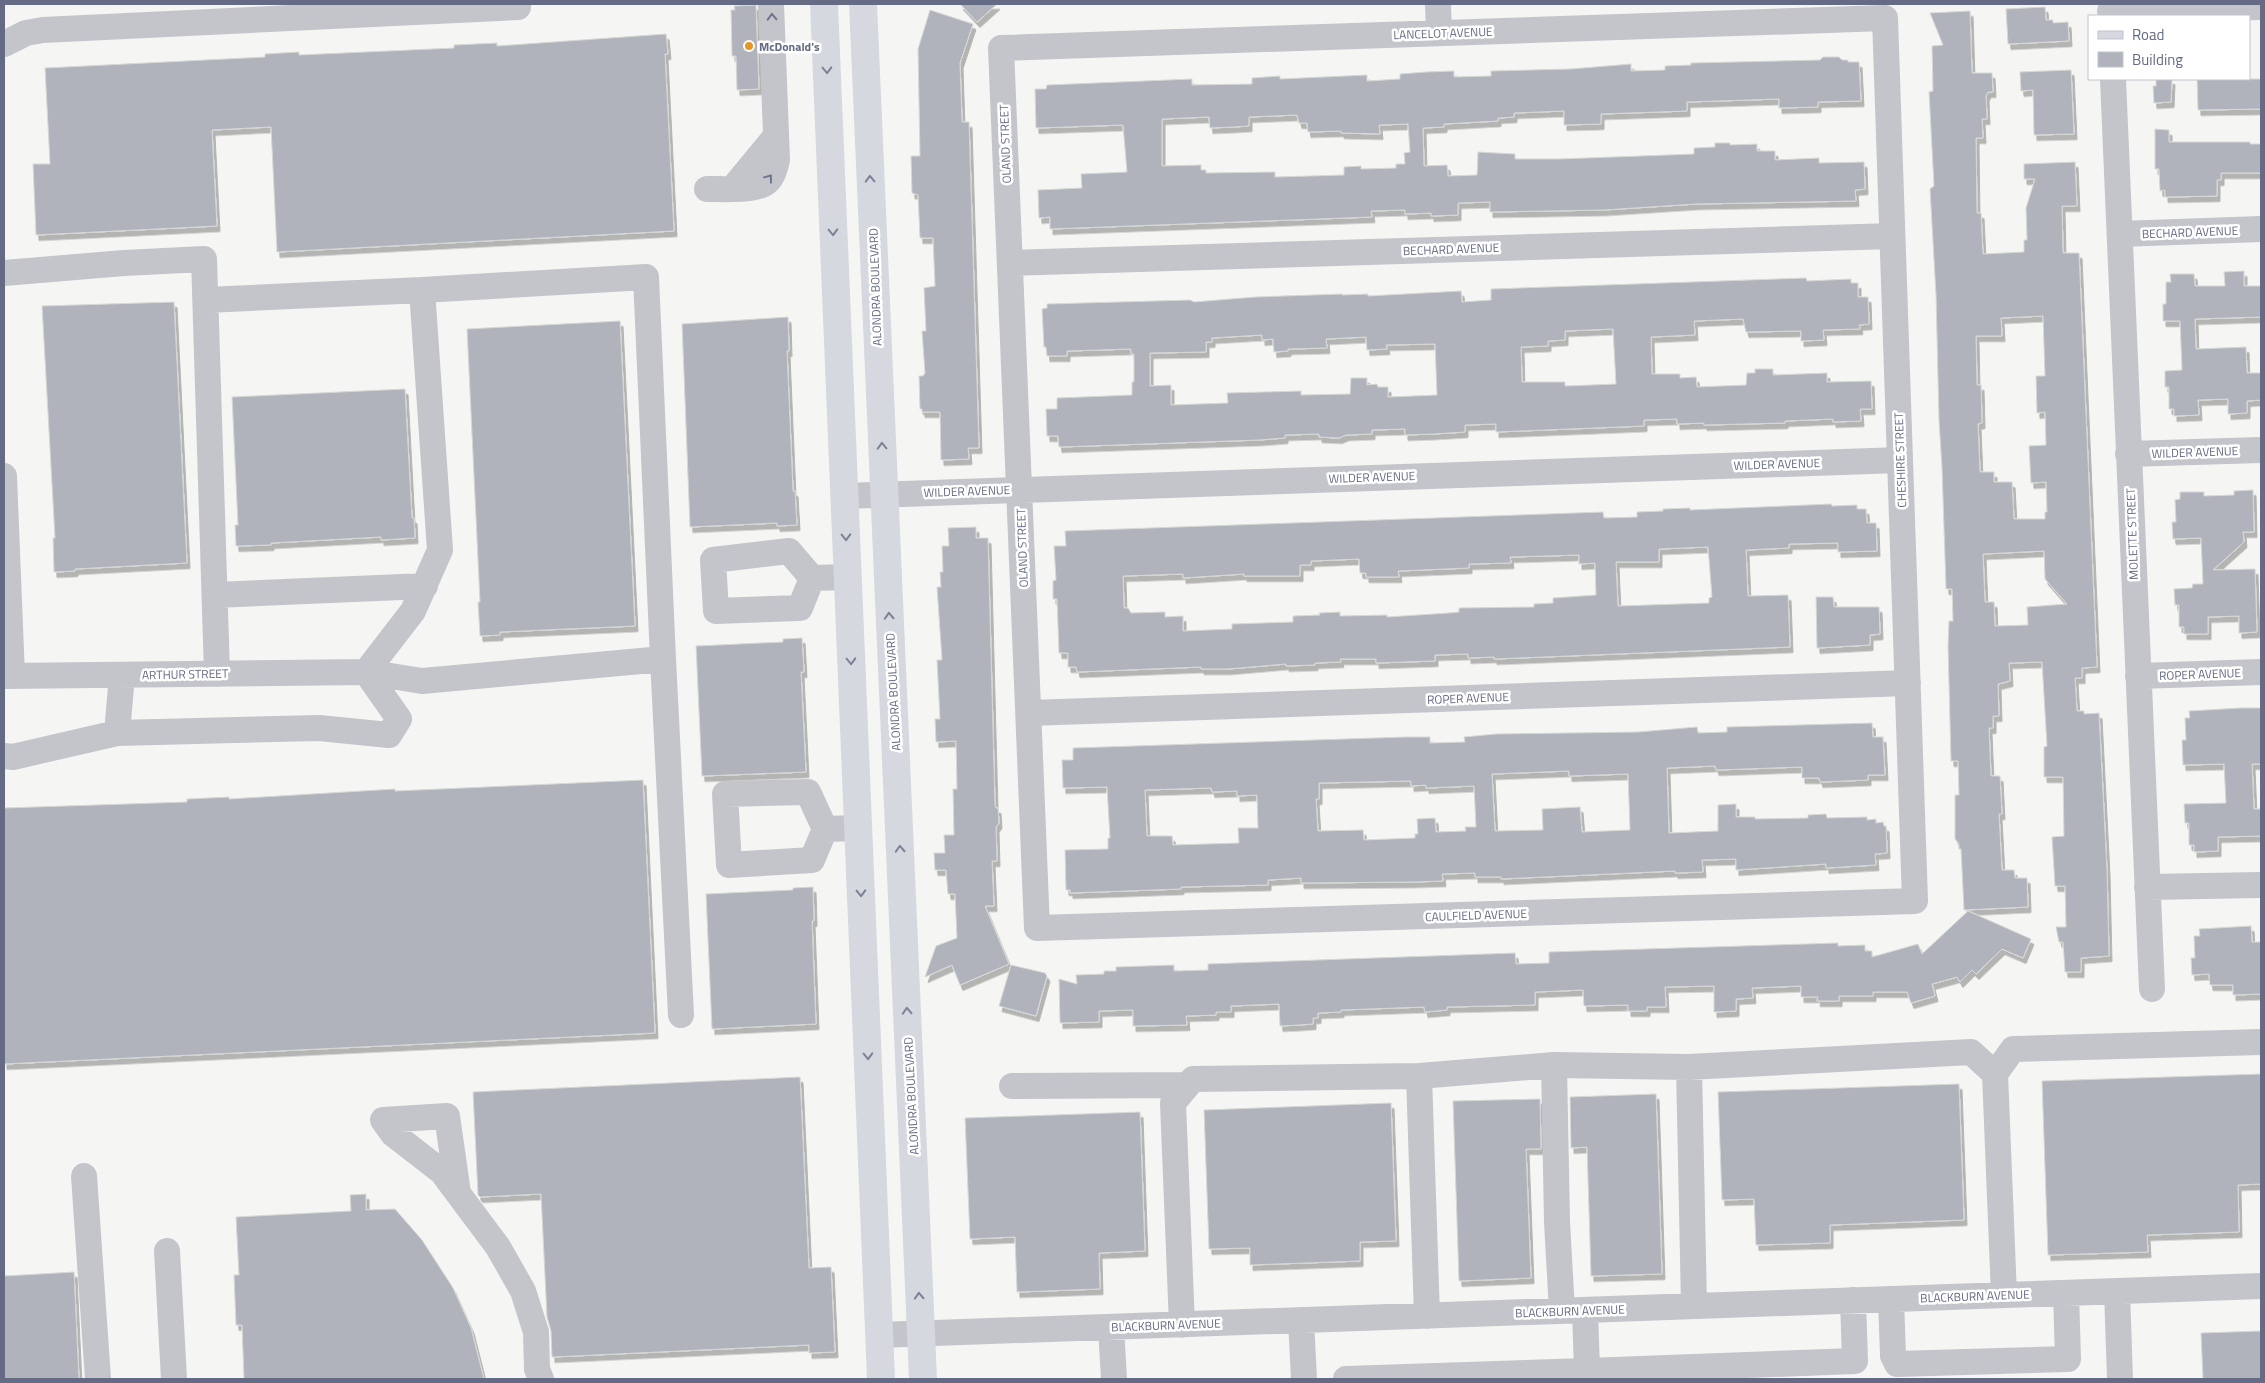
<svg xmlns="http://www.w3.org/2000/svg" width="2265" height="1383" font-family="'Titillium Web',sans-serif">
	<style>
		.building { fill: #b1b3bc; stroke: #d7d8d6; fill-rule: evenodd; filter: url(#shadow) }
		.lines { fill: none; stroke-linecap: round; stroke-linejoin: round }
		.minor { stroke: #c4c5cb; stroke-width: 26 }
		.major { stroke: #d6d8df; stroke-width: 28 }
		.oneway { stroke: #6e748b }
		.oneway2 { stroke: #7c8196 }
		.poi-dot { fill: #e49726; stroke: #fff; stroke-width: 2 }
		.labels { text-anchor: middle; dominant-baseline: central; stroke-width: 5; stroke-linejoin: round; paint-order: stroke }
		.street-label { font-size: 12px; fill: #656b84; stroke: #fff }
		.poi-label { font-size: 12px; font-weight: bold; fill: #656b84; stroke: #fff; text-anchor: start }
	</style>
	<defs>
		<filter id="shadow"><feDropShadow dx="3" dy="5.5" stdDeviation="0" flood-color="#0004"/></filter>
	</defs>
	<rect width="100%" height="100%" fill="#f5f6f3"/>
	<!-- building -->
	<path class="building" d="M960 4H997L977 22Z
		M756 5 759 89 737 90 736 56H732L731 10H735L734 6Z
		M2045 7 2046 20H2053V23L2068 22 2069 41 2008 44 2006 9Z
		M930 10 973 24 960 63 962 122H969L979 448H968L969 459 941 460 940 412H922V409H920L919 376H923L925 373 922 331H926L924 288 935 286 933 238H920L918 195 912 193 911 156H920L918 49Z
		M1970 11 1972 73H1992L1993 92H1988L1986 96 1987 119H1982L1983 138H1976L1977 213H1981L1983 254 2024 252V240H2027L2026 208 2035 179H2024V164L2075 162 2077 206H2062L2063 253H2079L2097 667 2082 668V678H2075L2077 711H2084V714L2099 713 2107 870 2109 956 2081 958V972H2065L2063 942H2059L2056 927H2066L2065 886H2055L2052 837 2064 836 2063 777H2044V747L2047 746 2042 662 2009 663 2010 681 1998 684 1999 716H1993V728H1989L1991 776H2000L2002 814H1999L2002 870H2014L2015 878H2027L2028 907 1964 910 1961 849H1959V844L1955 839V795H1959L1958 761H1951L1948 646 1949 621H1953L1952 589H1946L1942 468 1939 421 1936 295 1930 189 1934 186 1929 92 1933 91 1932 46 1943 45 1930 13ZM2043 316 2045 376H2036L2037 413 2045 412 2046 445 2029 446 2031 483 2046 482 2047 512H2045V519H2014L2012 482H1994V472H1980L1978 424 1982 423 1981 385H1977L1976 336H2002L2001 318ZM2044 551 2045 579 2067 604 2027 607 2028 625 1995 626 1994 602H1985L1983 554Z
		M666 34 668 54H665L674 231 277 252 271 127 212 130 217 226 36 235 33 164H50L45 68 265 57V54L299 52V55L454 48V45L497 43V46Z
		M1823 57H1839L1842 60H1848V62H1859L1861 101 1818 102V107L1779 108V99L1687 102V111L1601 114V124L1564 125V111L1514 113V117L1498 118V121L1444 124V127L1423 128 1424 166 1447 165 1448 176 1477 175 1478 152 1515 154V159H1559L1694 154V148L1715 147V143H1730V145L1757 144V151H1775V160L1819 158V163L1864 162 1865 189 1855 190 1856 201 1696 204 1604 210 1490 212V202L1458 203V215L1431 216V213L1405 214V210L1371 211 1372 217 1050 229V217L1039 218 1038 190 1082 188 1081 174 1127 172 1123 125 1036 128 1035 89H1046L1047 85 1192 79V85L1252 84V78L1280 76V79L1367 75V81L1400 79V74L1426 72 1454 71V77L1491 76V71L1570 69 1631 64V71L1665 70V66L1691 65V63L1820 60ZM1297 115 1299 123H1307L1308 132 1341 131V133L1380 134 1379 125 1408 124 1410 152 1404 153 1405 164H1396V168L1361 169V166L1344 167V175L1275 177V172L1206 173V170H1201V165L1162 166V119L1209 117 1210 128 1233 127 1249 126V117Z
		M2071 70 2074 134 2034 135 2033 90 2021 91 2020 72Z
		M2156 79H2172L2171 102 2154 103 2153 86H2156Z
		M2197 79H2261V109L2198 110Z
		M2155 129 2169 130V142H2250V144H2261V173H2221V180H2217V196L2165 197V190L2160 191 2159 169H2155Z
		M2244 271V286H2261V317L2195 319 2196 349 2246 347 2247 373H2261V400L2247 401V413L2228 414V399L2198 400 2199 415 2174 416V409H2169V387H2165V371L2182 370 2180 321H2163V304H2166V282H2171L2170 274H2194L2195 286H2225L2224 272Z
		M1806 278 1807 281 1851 279V283H1858V297H1868L1869 324 1859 325 1860 329 1823 330 1824 340 1801 341V331L1746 332 1743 319 1694 321 1695 335 1651 337 1652 374H1680V378L1696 377 1697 387 1746 385 1747 373H1755V369H1773V375L1827 373V382L1871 381 1872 409H1860L1861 421 1833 422V419L1785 421V423L1704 425V423L1677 424V419L1644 420V426L1496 432V424L1465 425V432L1433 434 1405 435V429L1372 430V434L1346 435 1339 438 1319 437V434L1285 435V438L1259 440 1059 447 1058 436H1047L1046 409H1057V398L1132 395V382H1134V354H1131V349L1067 351V356H1047L1046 347H1044L1042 309 1047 308V304L1190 300 1194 302 1255 297 1342 294V295L1368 294V296L1461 291 1462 302 1491 300V289ZM1613 329 1616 384 1565 386V382H1522L1521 347 1548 346V341L1565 340V331ZM1262 335V340L1273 339 1274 352 1288 351V349L1327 348 1326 339 1366 337 1367 350 1387 349 1386 345 1435 344 1437 395 1388 397V387H1378L1377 384 1367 385V378H1351L1350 394 1301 395V391L1227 393 1228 403 1171 405V385L1150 386V353L1206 352V342H1212V338Z
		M174 302 187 563 75 569V571L54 572 53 538H55L42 306Z
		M788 317 789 351H787L793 491H795L797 525 777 526V523L690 527 682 324Z
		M620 321 635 626 500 632V635L480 636 478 602H480L467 329Z
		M405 389 412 518H414L415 538 381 540V537L271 543V545L236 546 235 525H238L232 397Z
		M2253 490 2254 532H2243L2244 542 2213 570 2255 569 2257 632 2239 633V616L2208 617V634H2184V627H2179V605H2175L2174 589 2192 588 2193 584H2203L2201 538 2173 539 2172 522H2176L2175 500 2180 499V492H2204V496L2234 495V491Z
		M1831 504 1832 506 1857 505V509H1866L1867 523H1876L1877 551 1838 552V543L1789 544V548L1746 550 1748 596 1788 595 1790 647 1494 659V657L1468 658V654L1435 655V661L1405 662 1376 663V659H1340L1341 662 1315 663V665L1286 666V664L1228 669H1201V667L1077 672 1076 667H1068V653H1059L1057 599H1053V581L1056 580 1054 546H1066L1065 531 1603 512 1604 518 1637 517V512L1663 511V509L1690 508V510ZM1708 547 1712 597 1709 598V603L1618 606 1616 562H1659V549ZM1579 555V564L1595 563 1596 595 1553 598V603L1534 604V607L1459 608V612L1448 613 1387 617V615L1340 616V612L1319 613 1320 615 1293 616V622L1232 624V629L1183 631V616L1165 617V612L1131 613 1128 608H1124L1123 576 1183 574V578L1244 574V576H1300V565H1311V561L1359 559 1360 573H1366V577H1399L1398 571 1469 568V564L1511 563 1510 557Z
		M976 527V538H988L995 805 996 808H998L999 823 996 827 997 861H992L994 906H985L1009 964 960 985 952 965 925 977 936 946 957 938 955 894H948L946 870H935L934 853H945L944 835H954L953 789H957L956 741 936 742 935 719H940L937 660H942L937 587H941L940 572H943L942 546H949L948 528Z
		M1816 597H1833L1834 607H1879L1880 634 1870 635V645L1817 648Z
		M802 638 804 672H801L806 772 702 776 696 646 783 642V639Z
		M2240 708H2261V764H2252L2254 809H2261V836L2218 837V851L2194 852V845H2189V823H2185L2184 804 2226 803 2224 764 2183 765 2182 740H2186L2185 718H2190L2189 711Z
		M1872 723 1873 737H1883L1885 775H1868V780L1820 782 1819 778H1802V767L1716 770 1715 766 1667 768 1669 833 1718 831V805L1736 804V817H1755V819L1808 818V815L1826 814 1827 818 1867 817V820L1876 819V823L1883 822 1884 826H1886L1887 853 1875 854 1876 865 1826 868V864L1736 870V859L1702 860 1703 872 1675 873V871L1501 879V877H1475V873L1442 874 1443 881 1414 882 1301 883V878L1268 880V885L1181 887V889L1070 893V890H1066L1065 850 1108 849V838H1110L1107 787 1063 788 1062 760H1073V748L1405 737H1430V743L1465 742 1464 737 1496 734 1638 732 1697 727 1698 733 1727 732V727ZM1569 771V776L1628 774 1630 830 1582 832 1580 807 1542 809 1543 830 1495 831 1492 774ZM1411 781V786L1426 785V788L1474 786 1476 827H1465L1466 831 1436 832 1435 818 1417 819 1418 834H1415V838L1364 840 1363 830 1318 831 1316 799H1319V783ZM1211 788 1212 792 1237 791V796L1257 795 1258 828H1238L1239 843 1173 845 1172 836H1147L1145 790Z
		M643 780 655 1033 4 1064V808L187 802V799L229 797V799L395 789V791Z
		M813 887 814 921H812L816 1024 712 1029 706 894 793 890V888Z
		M1968 911 2031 939 2023 958 2002 949 1976 974 1972 970 1960 982 1957 977 1932 984 1935 996 1911 1003 1907 992H1873V996H1839V1001H1817L1818 997H1801V986L1752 988 1753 998 1736 999V1011L1714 1012V986L1665 987 1666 1007H1647V1011H1628V1005L1584 1006 1583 990 1535 992V1005L1447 1007V1010L1425 1012 1424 1007 1341 1010V1012L1318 1013V1018H1313V1024L1299 1025 1280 1026 1279 1004 1231 1006V1012H1216V1015L1186 1016 1187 1025 1133 1026V1010L1099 1011V1022L1060 1023 1059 979 1077 984 1076 975 1104 974V971H1116V967L1174 965V971L1208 970V964L1234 963 1515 953 1516 964 1549 963V952L1838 943V946L1865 945V951H1872V957L1918 944 1922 954Z
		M2251 926 2252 942H2261V994L2233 995V985H2210L2209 974 2192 975 2191 958H2195L2194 936H2200L2199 929Z
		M1011 965 1045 973 1047 976 1036 1016 999 1006Z
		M2261 1074V1184L2238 1185 2239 1232 2147 1235 2148 1252 2048 1255 2042 1081Z
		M800 1077 809 1268 831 1267 835 1352 809 1353V1345L552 1357 551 1331 547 1317 541 1194 480 1197 478 1195 473 1092Z
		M1959 1084 1964 1220 1830 1225V1243L1756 1245 1754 1199 1722 1200 1718 1092Z
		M1656 1094 1662 1274 1591 1276 1587 1147 1571 1148 1570 1097Z
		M1540 1099 1541 1149H1526L1531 1278 1459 1281 1453 1101Z
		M1391 1103 1396 1241 1360 1242V1261L1250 1265V1248L1209 1249 1204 1110Z
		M1140 1112 1145 1251 1099 1253 1100 1289 1017 1292 1015 1237 970 1239 965 1118Z
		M366 1194V1210L395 1209 422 1240 444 1274 453 1288 471 1328 484 1379H244L242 1325H236L234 1275H239L236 1217 351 1211 350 1195Z
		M74 1272 79 1379H4V1276Z
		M2261 1331V1379H2203L2201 1333Z"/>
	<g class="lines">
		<!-- minor -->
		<path class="minor" d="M1438 4 1439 33
			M2110 11 2261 7
			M1885 18 1915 901 1037 928 1001 48Z
			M4 44 26 33 43 30 518 7V4
			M2113 79 2152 989
			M733 188 776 136
			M707 189C721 189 751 191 764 184 772 180 775 169 777 160L771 4
			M2120 234 2261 229
			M1010 263 1892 236
			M4 273 124 263 204 259 217 674
			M206 300 422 290 440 550 413 611 366 672
			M2128 454 2261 450
			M4 476 12 676
			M845 496 1900 460
			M812 578 800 608 716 611 713 560 789 551 812 578 848 577
			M215 595 425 586
			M663 659 681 1015
			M4 676 366 672 422 681 663 659 646 277 422 290
			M2138 676 2261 672
			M1029 713 1908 683
			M117 733 122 675
			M4 756 13 757 117 733 319 728 389 735 399 719 366 672
			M825 829 812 860 729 865 725 794 808 792 825 829 858 828
			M2147 887 2261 885
			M1554 1065 1557 1222 1562 1311
			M1689 1067 1694 1306
			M1995 1074 2013 1049 2261 1042
			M1419 1076 1427 1316
			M1012 1086 1188 1085
			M84 1176 98 1379
			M458 1193 447 1116 383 1120 393 1134 442 1172 498 1247 523 1291 536 1332 537 1369 541 1379
			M167 1251 174 1379
			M2117 1291 2120 1379
			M1891 1299 1893 1356 1897 1364 2068 1359 2066 1293
			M1301 1320 1304 1379
			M1182 1325 1173 1103 1193 1079 1419 1076 1554 1065 1689 1067 1971 1052 1995 1074 2004 1295
			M1111 1327 1114 1379
			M879 1335 2261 1286
			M1587 1371 1855 1361 1853 1300
			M1346 1379 1587 1371 1585 1310"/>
		<!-- major -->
		<path class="major" d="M824 4 881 1379
			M863 4 923 1379"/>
	</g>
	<!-- one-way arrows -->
	<defs><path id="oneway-chevron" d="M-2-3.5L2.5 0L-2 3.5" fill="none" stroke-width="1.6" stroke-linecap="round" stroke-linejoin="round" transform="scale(1.25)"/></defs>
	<g class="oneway">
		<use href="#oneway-chevron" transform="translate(772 17) rotate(-92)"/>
		<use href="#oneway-chevron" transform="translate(769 178) rotate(-53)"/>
	</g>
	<g class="oneway2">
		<use href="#oneway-chevron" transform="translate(827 70) rotate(88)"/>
		<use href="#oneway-chevron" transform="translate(870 179) rotate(-92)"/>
		<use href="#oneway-chevron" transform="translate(833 232) rotate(88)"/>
		<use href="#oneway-chevron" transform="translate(882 446) rotate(-92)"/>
		<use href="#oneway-chevron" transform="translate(846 537) rotate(88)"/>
		<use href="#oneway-chevron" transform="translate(889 616) rotate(-93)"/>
		<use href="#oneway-chevron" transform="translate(851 661) rotate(88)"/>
		<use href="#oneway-chevron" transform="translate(900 849) rotate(-93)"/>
		<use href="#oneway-chevron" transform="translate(861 893) rotate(88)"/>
		<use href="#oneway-chevron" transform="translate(907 1011) rotate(-93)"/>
		<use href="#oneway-chevron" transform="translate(868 1056) rotate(88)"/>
		<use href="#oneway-chevron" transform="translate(919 1296) rotate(-93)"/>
	</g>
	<!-- markers -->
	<circle class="poi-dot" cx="749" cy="46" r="5"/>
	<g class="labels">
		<!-- street labels -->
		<g class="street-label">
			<text transform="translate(1443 33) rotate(-2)">LANCELOT AVENUE</text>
			<text transform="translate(1005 144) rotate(-92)">OLAND STREET</text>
			<text transform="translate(2190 232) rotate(-2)">BECHARD AVENUE</text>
			<text transform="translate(1451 249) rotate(-2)">BECHARD AVENUE</text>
			<text transform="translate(875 287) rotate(-92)">ALONDRA BOULEVARD</text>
			<text transform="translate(2195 452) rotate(-2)">WILDER AVENUE</text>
			<text transform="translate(1900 460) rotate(-92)">CHESHIRE STREET</text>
			<text transform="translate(1777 464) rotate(-2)">WILDER AVENUE</text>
			<text transform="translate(1372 477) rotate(-2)">WILDER AVENUE</text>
			<text transform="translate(967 491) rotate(-2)">WILDER AVENUE</text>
			<text transform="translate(2132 534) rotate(-92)">MOLETTE STREET</text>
			<text transform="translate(1022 548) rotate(-92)">OLAND STREET</text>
			<text transform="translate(185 674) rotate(-1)">ARTHUR STREET</text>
			<text transform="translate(2200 674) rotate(-2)">ROPER AVENUE</text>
			<text transform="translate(893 692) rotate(-93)">ALONDRA BOULEVARD</text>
			<text transform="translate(1468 698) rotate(-2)">ROPER AVENUE</text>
			<text transform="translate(1476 915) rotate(-2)">CAULFIELD AVENUE</text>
			<text transform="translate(911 1096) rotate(-93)">ALONDRA BOULEVARD</text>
			<text transform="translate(1975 1296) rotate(-2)">BLACKBURN AVENUE</text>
			<text transform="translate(1570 1311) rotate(-2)">BLACKBURN AVENUE</text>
			<text transform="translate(1166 1325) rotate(-2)">BLACKBURN AVENUE</text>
		</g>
		<!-- poi labels -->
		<g class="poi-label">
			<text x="759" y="46">McDonald's</text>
		</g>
	</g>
	<!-- border -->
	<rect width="2265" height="1383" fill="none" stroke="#656b84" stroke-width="10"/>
	<!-- legend -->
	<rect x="2088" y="15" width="162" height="65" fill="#ffffff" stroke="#c1c4ce"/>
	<rect x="2098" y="31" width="25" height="8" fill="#d6d8df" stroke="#c1c4ce"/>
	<text x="2132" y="40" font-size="15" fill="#656b84">Road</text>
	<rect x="2098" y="52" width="25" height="15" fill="#b1b3bc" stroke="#c1c4ce"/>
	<text x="2132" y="65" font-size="15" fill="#656b84">Building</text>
</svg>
